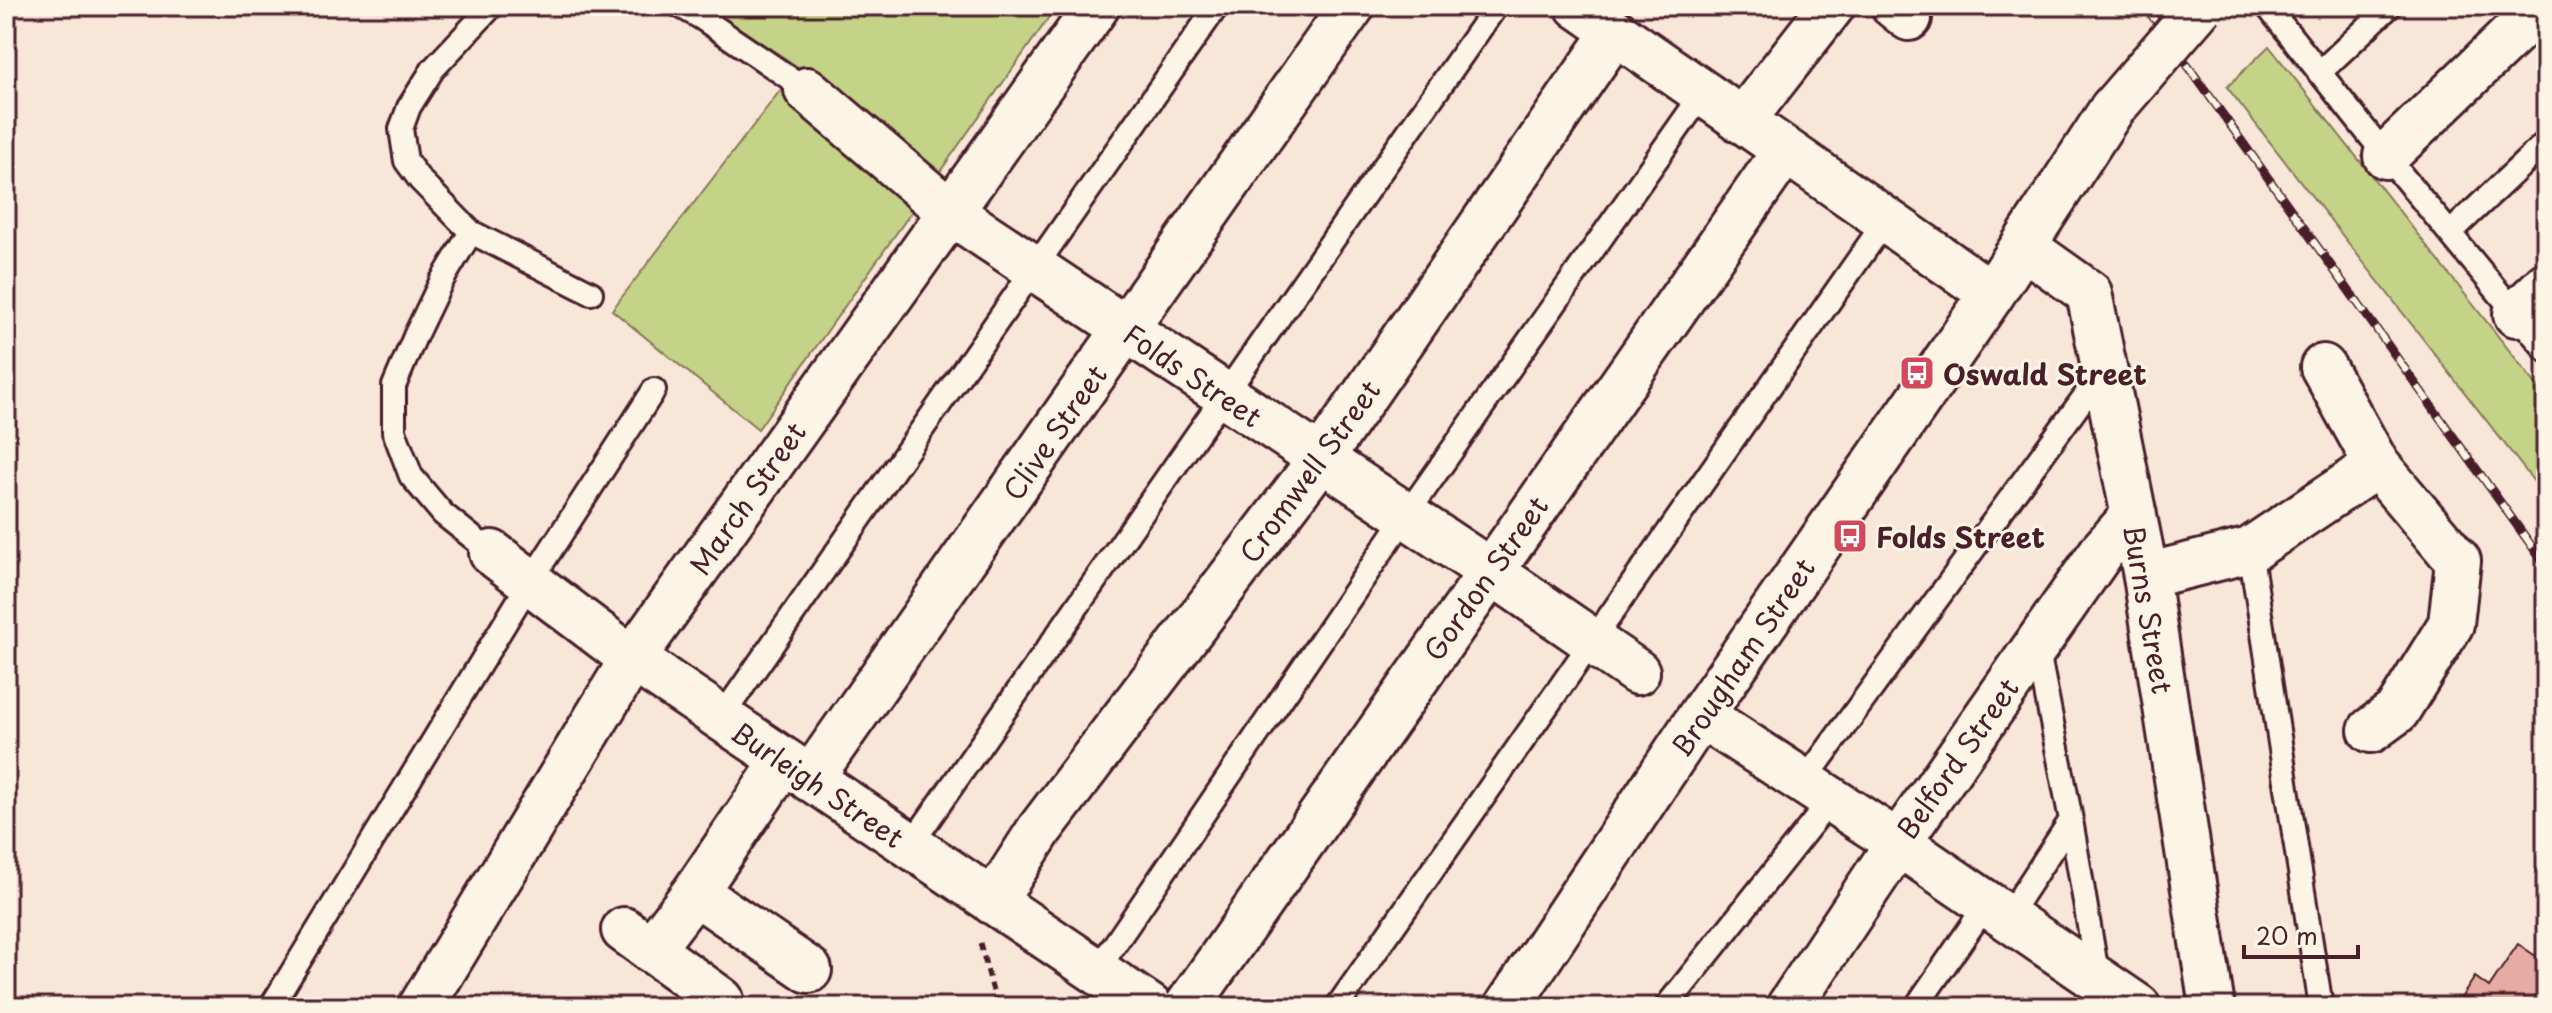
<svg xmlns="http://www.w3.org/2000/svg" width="2552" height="1013" font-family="'Playpen Sans',sans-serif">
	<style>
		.green { fill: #c4d388; stroke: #87795a; stroke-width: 2 }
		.building { fill: #e6aba4; stroke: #4a1f2b; stroke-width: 2 }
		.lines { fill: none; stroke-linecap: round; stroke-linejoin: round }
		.lane-casing { stroke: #4a1f2b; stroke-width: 28 }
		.street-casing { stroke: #4a1f2b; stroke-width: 50 }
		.path { stroke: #4a1f2b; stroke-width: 5; stroke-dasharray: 8 6; stroke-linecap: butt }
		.lane { stroke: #fcf5e5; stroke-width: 22 }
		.street { stroke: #fcf5e5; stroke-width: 44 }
		.rail-casing { stroke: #4a1f2b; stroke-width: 9 }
		.rail { stroke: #fcf5e5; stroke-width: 6; stroke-dasharray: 18; stroke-linecap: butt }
		.street-bridge-casing { stroke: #4a1f2b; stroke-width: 50; stroke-linecap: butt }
		.street-bridge { stroke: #fcf5e5; stroke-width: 44 }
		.labels { text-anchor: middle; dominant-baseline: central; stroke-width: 6; stroke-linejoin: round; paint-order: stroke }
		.poi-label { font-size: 28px; font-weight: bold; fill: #4a1f2b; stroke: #fcf5e5; text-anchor: start }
		.street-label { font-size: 28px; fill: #4a1f2b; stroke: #fcf5e5 }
	</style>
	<rect width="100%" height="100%" fill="#f8e6d8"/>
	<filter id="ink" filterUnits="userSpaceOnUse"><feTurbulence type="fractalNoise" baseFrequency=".0125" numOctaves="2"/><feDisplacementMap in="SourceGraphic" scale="16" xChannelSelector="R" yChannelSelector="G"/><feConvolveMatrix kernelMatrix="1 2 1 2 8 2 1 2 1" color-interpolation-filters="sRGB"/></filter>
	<g filter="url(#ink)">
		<!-- green -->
		<path class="green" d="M706 6H1057L758 429 612 310 798 67Z
			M2269 46 2546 397V497L2227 87Z"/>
		<!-- building -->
		<path class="building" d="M2518 944 2546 963V1007H2455L2475 977 2489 987Z"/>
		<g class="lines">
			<defs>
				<path id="lane" d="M492 6 433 69 409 107 401 129 406 161 420 180 471 232 591 293
					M680 6 700 17 807 90
					M2267 6 2386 156 2546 350
					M2319 73 2390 6
					M471 232 441 282 416 334 394 386V431L411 476 443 514 492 553
					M2450 233 2546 142
					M2250 550 2321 1007
					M2037 646 2071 820 2098 979
					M721 718 1217 6
					M1803 783 2104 370
					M910 846 1496 6
					M2006 919 2071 820
					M1096 972 1405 517 1703 93
					M271 1007 530 582 654 390
					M1337 1007 1886 220
					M1666 1007 1830 801
					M1916 1007 1986 905"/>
				<path id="street" d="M1578 6 1992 294
					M1894 6 1909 18
					M807 90 950 212 1490 571 1637 672
					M1742 121 1832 6
					M2386 156 2542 6
					M2023 246 2089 293 2146 576 2212 1007
					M2516 314 2546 285
					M2323 367 2377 465
					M492 553 619 649 1150 1007
					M2146 576 2250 550 2377 465 2458 561 2451 624 2397 711 2371 730
					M1701 715 1898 843 2138 1007
					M810 779 1352 6
					M695 892 809 970
					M993 902 1040 829 1320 460 1615 32
					M624 930 721 1000
					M651 950 695 892 784 761
					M421 1007 633 658 1097 6
					M1187 1007 1785 151
					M1507 1007 1701 715 1992 294 2112 109
					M1789 1007 1898 843 2103 550 2134 515"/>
			</defs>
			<!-- lane casing -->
			<use href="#lane" class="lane-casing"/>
			<!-- street casing -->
			<use href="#street" class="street-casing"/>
			<!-- path -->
			<path class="path" d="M980 943 997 1006 1019 1000 1033 1007"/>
			<!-- lane -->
			<use href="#lane" class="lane"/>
			<!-- street -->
			<use href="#street" class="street"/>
			<defs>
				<path id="rail" d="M2145 6 2546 566"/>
			</defs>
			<!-- rail casing -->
			<use href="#rail" class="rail-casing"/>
			<!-- rail -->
			<use href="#rail" class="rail"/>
			<defs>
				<path id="street-bridge" d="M2112 109 2201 6"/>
			</defs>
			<!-- street-bridge casing -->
			<use href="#street-bridge" class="street-bridge-casing"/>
			<!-- street-bridge -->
			<use href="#street-bridge" class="street-bridge"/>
		</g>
	</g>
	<!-- icons -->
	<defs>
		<symbol id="bus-square" viewBox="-11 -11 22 22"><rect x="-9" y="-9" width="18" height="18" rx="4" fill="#d1495b" stroke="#fcf5e5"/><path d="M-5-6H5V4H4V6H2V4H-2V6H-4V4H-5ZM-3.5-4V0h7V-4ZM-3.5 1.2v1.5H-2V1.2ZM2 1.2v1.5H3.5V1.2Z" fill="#fff"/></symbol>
	</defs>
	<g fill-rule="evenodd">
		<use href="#bus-square" x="1897" y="353" width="40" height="40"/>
		<use href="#bus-square" x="1830" y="516" width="40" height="40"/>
	</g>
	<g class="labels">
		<!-- poi labels -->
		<g class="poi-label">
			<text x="1943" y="373">Oswald Street</text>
			<text x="1876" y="536">Folds Street</text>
		</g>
		<!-- street labels -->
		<g class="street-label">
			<text transform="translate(1193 375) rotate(34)">Folds Street</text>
			<text transform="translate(1054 432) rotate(-55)">Clive Street</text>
			<text transform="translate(1309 471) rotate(-54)">Cromwell Street</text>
			<text transform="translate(747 498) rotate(-55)">March Street</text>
			<text transform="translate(1485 578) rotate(-55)">Gordon Street</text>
			<text transform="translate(2149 609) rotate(80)">Burns Street</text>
			<text transform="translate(1742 657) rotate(-56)">Brougham Street</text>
			<text transform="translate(1957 758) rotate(-55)">Belford Street</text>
			<text transform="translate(818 784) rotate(34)">Burleigh Street</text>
		</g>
	</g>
	<!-- margin -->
	<rect width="2552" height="1013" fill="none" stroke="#fcf5e5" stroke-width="32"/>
	<rect x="16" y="16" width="2520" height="981" fill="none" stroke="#4a1f2b" stroke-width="3" filter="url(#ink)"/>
	<!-- scale -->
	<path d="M2244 945v12h114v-12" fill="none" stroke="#4a1f2b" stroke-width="4"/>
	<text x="2256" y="945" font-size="24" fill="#4a1f2b" stroke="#fcf5e5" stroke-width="6" paint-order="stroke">20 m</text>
</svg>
